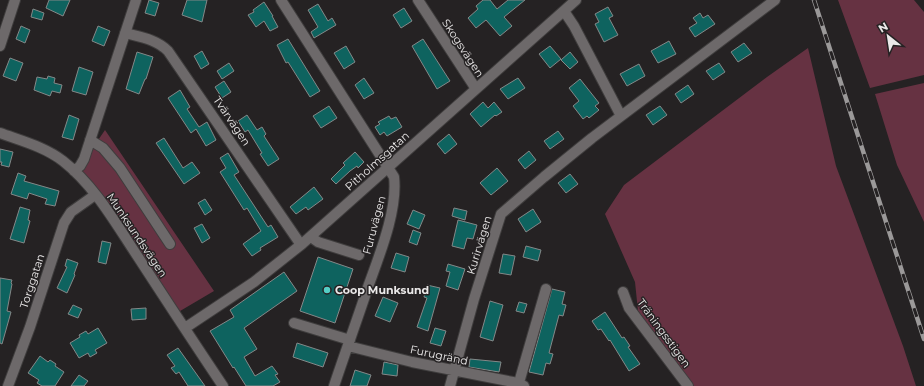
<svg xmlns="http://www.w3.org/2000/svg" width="924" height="386" font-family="Montserrat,sans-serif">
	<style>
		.green { fill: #663242 }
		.building { fill: #0e635f; stroke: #848888 }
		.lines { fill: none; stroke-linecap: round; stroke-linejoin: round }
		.minor-casing { stroke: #3f3d3d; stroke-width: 12 }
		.minor { stroke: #6d696a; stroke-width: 10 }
		.rail-casing { stroke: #9b9999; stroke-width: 4.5 }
		.rail { stroke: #252223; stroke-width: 3; stroke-dasharray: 9; stroke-linecap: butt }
		.poi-dot { fill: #55cec5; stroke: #252223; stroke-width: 1.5 }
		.labels { text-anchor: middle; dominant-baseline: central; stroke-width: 3; stroke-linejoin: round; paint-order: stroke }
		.street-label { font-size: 11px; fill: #ebe9e9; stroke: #252223 }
		.poi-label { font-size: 11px; font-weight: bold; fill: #ebe9e9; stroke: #252223; text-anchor: start }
	</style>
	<rect width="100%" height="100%" fill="#252223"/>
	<!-- green -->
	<path class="green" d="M838 0H914L924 12V75L870 88Z
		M808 48 836 166 903 346 916 386H688L638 311 635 282 605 214 624 185 767 77Z
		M924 83V222L897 165 875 94Z
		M105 130 214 291 175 314 75 174Z"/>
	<!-- building -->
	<path class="building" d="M49 0H70L63 16 46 8Z
		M149 0 159 3 155 16 145 13Z
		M187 0H207L202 22 182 15Z
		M483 0H490L497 9 508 0H525L504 17 512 26 500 36 486 20 476 28 468 18 478 9 476 6Z
		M264 2 273 16H272L278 27 270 31 264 21 256 27 248 15 254 12 253 10Z
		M318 4 328 21 332 18 336 25 314 38 311 32 318 27 308 10Z
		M608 7 613 16 609 18 618 35 604 42 595 24 599 22 595 14Z
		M404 8 412 21 401 28 393 15Z
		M33 9 44 13 42 20 31 17Z
		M700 13 703 18 708 15 715 24 695 37 689 28 697 23 693 18Z
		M21 26 30 30 25 43 16 39Z
		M98 26 110 31 104 46 92 41Z
		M288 39 320 91 310 97 288 62 286 63 277 45Z
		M423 39 450 81 437 89 412 46Z
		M669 41 676 54 658 63 651 51Z
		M744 43 752 53 738 62 731 52Z
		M346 46 355 62 344 69 334 53Z
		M550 46 561 59 550 68 539 54Z
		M202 51 209 64 201 69 194 56Z
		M137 52 153 57 146 79H145L139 94 126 89Z
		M570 52 578 62 570 69 561 60Z
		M10 58 23 63 16 81 3 76Z
		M229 63 234 71 222 79 217 71Z
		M719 63 725 72 713 80 706 71Z
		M639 64 645 76 627 86 620 74Z
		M79 67 93 72 86 95 72 91Z
		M48 76 55 78 54 83 62 85 60 93 52 91 50 96 34 90 37 77 47 79Z
		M364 78 374 93 364 99 355 85Z
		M518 78 525 88 508 99 500 89Z
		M580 79 599 103 595 106 599 110 589 118 587 116 583 119 573 106 579 101 569 88Z
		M224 81 231 92 222 98 215 87Z
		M688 85 694 94 681 103 675 94Z
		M180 90 190 107 187 109 199 127 207 122 216 140 206 146 196 129 191 133 168 98Z
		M483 102 488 108 494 102 502 112 496 116 495 115 481 127 470 114Z
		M329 106 337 118 321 128 313 116Z
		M660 106 667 115 653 125 646 115Z
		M69 115 79 119 73 140 62 137Z
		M247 115 257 130 262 127 266 134 264 136 279 159 268 166 260 154 262 153 248 130 245 132 238 121Z
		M389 116 391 119 396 117 402 127 387 136 384 132 380 135 375 127 380 124 378 122Z
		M558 131 564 139 550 149 544 141Z
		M449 134 457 144 445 154 437 144Z
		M164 138 183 168 192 162 200 173 184 184 156 143Z
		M0 149 13 152 9 167 1 165 2 162H0Z
		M529 151 536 160 525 169 518 160Z
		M355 152 364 162 358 168 357 166 350 171 336 184 331 179 345 165 343 163Z
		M228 153 239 172 234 175 268 227 271 225 278 237 260 248 261 250 252 256 243 244 261 231 247 208 244 210 220 172 226 168 220 158Z
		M497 168 508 181 491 195 480 183Z
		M18 173 26 176 24 181 59 191 55 206 45 204 47 199 29 193 27 199 11 194Z
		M570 174 578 184 566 193 558 183Z
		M314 187 323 199 308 210 306 207 296 214 290 207Z
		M205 199 212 210 205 215 198 203Z
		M20 207 30 210 28 220 30 221 24 243 10 239Z
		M454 208 467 211 465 220 452 216Z
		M533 209 541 222 526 232 518 219Z
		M413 210 425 215 419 229 407 224Z
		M458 220 477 225 473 239 467 238 464 249 452 246Z
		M202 224 210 238 202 243 194 228Z
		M413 230 421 233 417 245 409 242Z
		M102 241 111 243 106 264 98 262Z
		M526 246 541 250 538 261 523 257Z
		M396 253 409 257 405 272 391 268Z
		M503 254 515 256 511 275 499 273Z
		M318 257 353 269 335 323 300 311Z
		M67 259 78 263 74 274 75 275 67 293 57 288 67 267 65 266Z
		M448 264 465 269 458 290 446 286 450 272 446 271Z
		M284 272 297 291 244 328 257 349 244 357 255 376 272 366 278 374 275 375 280 382 273 386H246L234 367 233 368 210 331 234 317 230 310Z
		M0 278 12 280 11 283 12 284 7 311 11 312 2 344 0 343Z
		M427 285 440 288 428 331 417 327 427 298 424 297Z
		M552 289 565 292 562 304 566 305 563 316 559 315 549 353 553 354 550 364 546 363 543 375 529 372Z
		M383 297 398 303 390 322 375 316Z
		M490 301 503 305 493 341 480 337Z
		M519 302 527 304 524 313 516 311Z
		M73 305 82 309 78 318 68 314Z
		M146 308V319L132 320 131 309Z
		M605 312 622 338 624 337 630 346 628 347 640 364 629 371 610 340 609 341 601 329 598 330 592 321Z
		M98 328 107 343 95 350 97 353 90 357 88 353 79 358 70 343 80 337 79 335 86 331 88 334Z
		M435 328 446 331 441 346 430 343Z
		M297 343 328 353 323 367 293 357Z
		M178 348 205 386H188L179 372 176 374 171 368 175 366 167 355Z
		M40 356 48 362 50 360 56 364 55 366 64 372 55 386H42L37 383 39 380 28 373Z
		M470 359 501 362 499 372 469 367Z
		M384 362 398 365 397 376 382 374Z
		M355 370 371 375 367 386H350Z
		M79 375 88 381 84 386H71Z"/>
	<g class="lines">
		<defs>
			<path id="minor" d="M281 0 394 177C398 210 379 256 368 287 357 320 345 353 334 386
				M418 0 476 89
				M564 11 574 26 621 116
				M125 33C140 37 156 39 168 51L299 242 302 244
				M0 46 15 0
				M0 133C22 141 45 147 63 161 95 186 116 224 138 257 166 300 194 343 223 386
				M90 140 103 148 120 168 170 244
				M74 171 80 166 84 159 136 0
				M311 237 318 242 359 255
				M623 292 629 308 688 386
				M294 323 350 340
				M185 328 254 282 302 244 576 0
				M348 346 412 362 513 382 524 386
				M8 386 30 327 64 223 71 212 95 195
				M450 386 474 299 501 214 544 177 592 138 775 0
				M518 386 546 289"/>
		</defs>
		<!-- minor casing -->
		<use href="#minor" class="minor-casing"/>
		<!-- minor -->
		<use href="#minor" class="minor"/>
		<defs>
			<path id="rail" d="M814 0 924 339"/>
		</defs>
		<!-- rail casing -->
		<use href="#rail" class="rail-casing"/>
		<!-- rail -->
		<use href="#rail" class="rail"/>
	</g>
	<!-- markers -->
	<circle class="poi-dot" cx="327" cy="290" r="4"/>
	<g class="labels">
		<!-- street labels -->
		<g class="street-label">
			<text transform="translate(463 48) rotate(57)">Skogsvägen</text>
			<text transform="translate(232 121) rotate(56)">Tvärvägen</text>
			<text transform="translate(377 161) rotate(-42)">Pitholmsgatan</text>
			<text transform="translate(374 225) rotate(-75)">Furuvägen</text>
			<text transform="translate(137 235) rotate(56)">Munksundsvägen</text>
			<text transform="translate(479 245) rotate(-73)">Kurirvägen</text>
			<text transform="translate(32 281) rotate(-72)">Torggatan</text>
			<text transform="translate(664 333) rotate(54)">Träningsstigen</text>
			<text transform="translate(439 355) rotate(12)">Furugränd</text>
		</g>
		<!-- poi labels -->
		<g class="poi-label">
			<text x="335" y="290">Coop Munksund</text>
		</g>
	</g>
	<!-- north arrow -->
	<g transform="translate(888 36) rotate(330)" stroke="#252223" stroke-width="3" paint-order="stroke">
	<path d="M0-3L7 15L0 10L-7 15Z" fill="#ebe9e9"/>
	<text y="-6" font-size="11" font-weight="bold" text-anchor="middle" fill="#ebe9e9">N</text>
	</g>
</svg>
